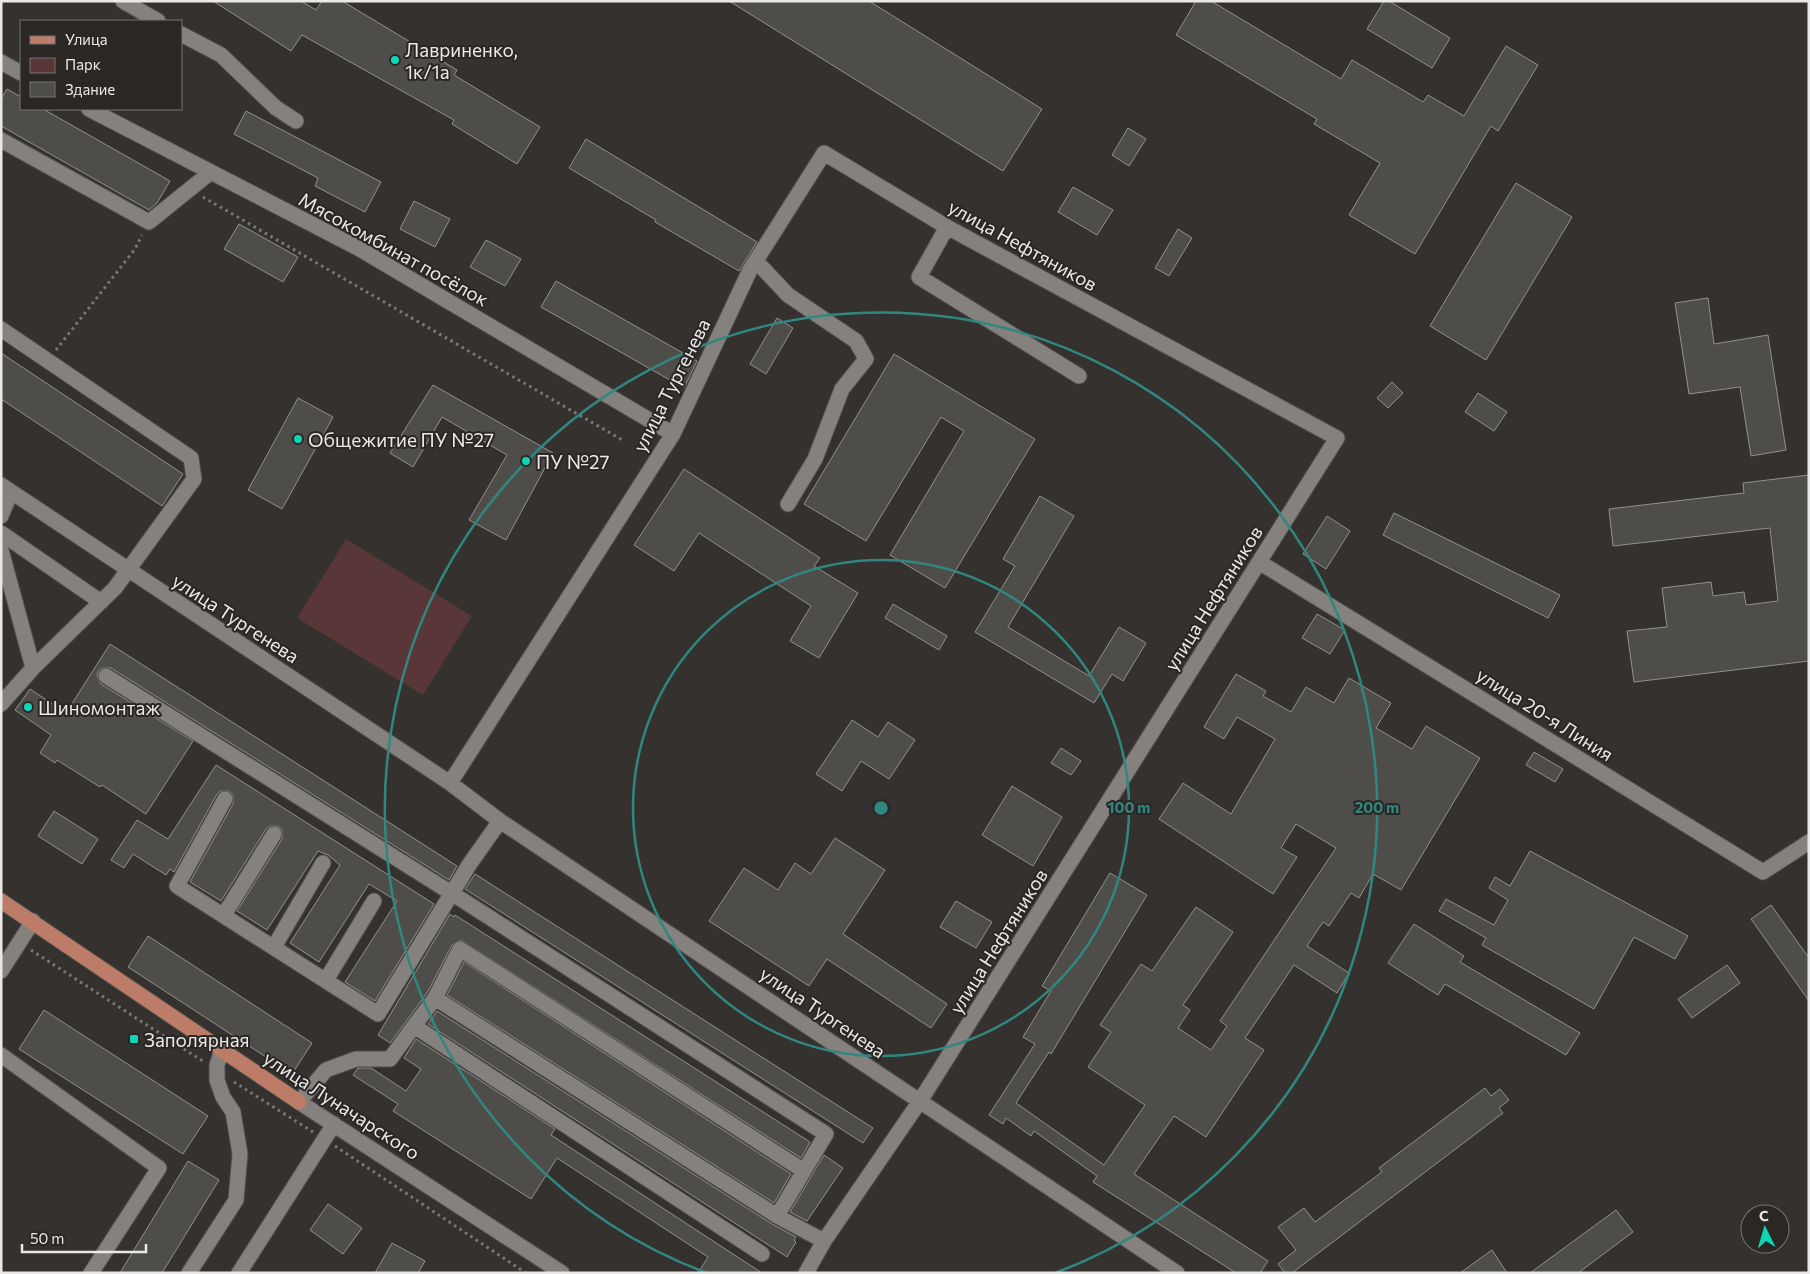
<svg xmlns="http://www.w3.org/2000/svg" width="1810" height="1274" font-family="Commissioner,sans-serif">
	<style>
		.green { fill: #593638 }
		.building { fill: #4f4d4a; stroke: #93918e }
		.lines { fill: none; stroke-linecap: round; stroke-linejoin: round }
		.minor-casing { stroke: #514f4d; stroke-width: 17 }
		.major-casing { stroke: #514f4d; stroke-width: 17 }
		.path { stroke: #7c7a78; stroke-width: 3; stroke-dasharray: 2.5 4; stroke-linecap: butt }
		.minor { stroke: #84817f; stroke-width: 15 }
		.major { stroke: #bc7c67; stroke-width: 15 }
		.ring { fill: none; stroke: #308780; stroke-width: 2.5 }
		.poi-dot { fill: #0dd5b5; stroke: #2a2725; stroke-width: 2 }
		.labels { text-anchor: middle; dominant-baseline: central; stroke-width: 4; stroke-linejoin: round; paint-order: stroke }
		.poi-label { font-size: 19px; fill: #ebe9e8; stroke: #2a2725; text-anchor: start }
		.street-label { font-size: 19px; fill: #ebe9e8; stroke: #2a2725 }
		.centre { fill: #308780; stroke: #2a2725; stroke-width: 2.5 }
		.ring-label { font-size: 15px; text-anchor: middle; font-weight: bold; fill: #308780; stroke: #2a2725; stroke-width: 4; stroke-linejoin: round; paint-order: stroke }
	</style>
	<rect width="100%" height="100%" fill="#34312f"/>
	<!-- green -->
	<path class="green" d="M346 539 472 616 423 695 297 618Z"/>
	<!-- building -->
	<path class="building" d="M213 1H301L316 10 322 1H342L457 70 454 75 540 127 517 164 452 124 454 120 302 35 291 51Z
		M729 1H869L1042 109 1003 171Z
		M1196 1H1211L1341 79 1352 60 1423 102 1428 95 1464 116 1506 46 1538 65 1498 131 1491 126 1415 254 1349 215 1380 163 1314 124 1317 119 1176 35Z
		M1384 1H1389L1450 38 1432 68 1367 29Z
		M7 89 21 97V109H43L170 181 157 203 149 210 1 126V99Z
		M246 111 381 182 365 212 315 186 318 178 234 134Z
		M1128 128 1146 139 1129 166 1112 155Z
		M586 139 757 242 739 271 655 222 656 220 569 168Z
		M1516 183 1572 217 1486 360 1430 326Z
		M1073 187 1113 210 1097 235 1058 212Z
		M414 201 450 219 435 247 400 229Z
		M239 224 298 257 283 282 224 249Z
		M1178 229 1192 238 1169 276 1155 268Z
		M486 240 521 259 505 286 470 267Z
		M556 281 697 361 684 388 541 307Z
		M1708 298 1714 344 1768 335 1786 450 1751 456 1740 387 1689 394 1675 303Z
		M777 318 793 328 766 374 750 364Z
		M1 353 183 474 162 506 1 399Z
		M894 354 1035 439 945 588 890 555 964 431 941 417 866 541 804 504Z
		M1392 382 1403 393 1388 408 1377 398Z
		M433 385 553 453 506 540 469 520 507 455 442 417 413 467 390 453Z
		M1478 393 1507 412 1494 431 1465 412Z
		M298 398 333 417 282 509 248 490Z
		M684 469 820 558 814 566 858 593 819 658 790 641 811 606 699 533 674 571 634 545Z
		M1809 475V661L1634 682 1627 631 1667 627 1662 588 1711 582 1713 596 1744 592 1746 605 1778 601 1770 528 1613 546 1609 509 1744 493 1743 483Z
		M1040 496 1074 516 1008 627 1089 676 1119 627 1146 643 1123 681 1112 674 1094 703 975 632 1015 566 1003 559Z
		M1394 513 1560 595 1548 618 1383 535Z
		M1327 516 1350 531 1326 569 1303 554Z
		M893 604 947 636 939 650 885 618Z
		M1317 614 1345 630 1330 654 1302 638Z
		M110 644 457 866 449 880 111 668H102L98 671 97 676 101 684 193 741 146 814 102 785 100 787 57 760 55 763 40 753 51 735 15 710 30 689 66 713Z
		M1236 674 1266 691 1263 696 1291 712 1306 687 1334 703 1349 678 1391 703 1376 728 1412 749 1426 726 1480 758 1401 890 1373 874 1359 898 1351 893 1329 926 1323 922 1307 946 1349 973 1337 993 1294 965 1245 1038 1264 1050 1206 1137 1174 1116 1134 1174 1268 1261 1260 1273H1236L1093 1182 1097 1176 1034 1131 1031 1136 1006 1118 1003 1124 989 1115 1035 1044 1023 1037 1051 991 1042 986 1110 873 1147 895 1051 1054 1049 1052 1016 1103 1104 1165 1145 1105 1088 1067 1111 1032 1100 1025 1141 964 1152 971 1196 907 1233 932 1183 1005 1190 1010 1178 1028 1211 1050 1227 1026 1220 1021 1336 848 1296 824 1281 848 1297 857 1273 894 1159 819 1183 783 1231 814 1275 739 1237 717 1224 739 1204 727Z
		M852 720 878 737 888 722 915 740 889 779 861 761 842 791 816 774Z
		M1061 748 1081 761 1071 775 1051 763Z
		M1534 752 1563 769 1555 782 1526 765Z
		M216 765 434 904 375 1001 345 982 397 901 369 884 319 962 290 943 340 865 328 855 318 851 267 930 237 911 282 839V830L278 826H270L266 829 221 901 190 882 233 804V795L229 791H221L217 794 174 872 170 869 166 875 133 854 124 868 111 860 137 820 168 839Z
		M1012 786 1062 817 1033 866 982 835Z
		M54 811 98 839 82 864 38 836Z
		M835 838 885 870 843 934 947 1004 931 1028 827 959 809 986 709 921 744 868 778 890 795 863 811 874Z
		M1530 851 1688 936 1675 959 1634 937 1594 1009 1482 945 1486 938 1439 911 1446 899 1494 925 1508 900 1489 888 1495 877 1510 886Z
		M475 874 873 1128 863 1143 465 889Z
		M956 901 992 922 976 948 940 927Z
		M1771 905 1809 958V1001L1751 919Z
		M450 914 454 917 455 915 810 1142 801 1158 461 940 452 945 427 993 390 1043 378 1035Z
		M1414 924 1464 956 1460 962 1580 1033 1566 1055 1445 984 1438 995 1388 963Z
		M148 936 312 1043 292 1074 128 967Z
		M464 962 791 1174 774 1203 447 995Z
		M1727 965 1740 983 1692 1018 1678 999Z
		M44 1010 208 1116 183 1154 19 1049Z
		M437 1011 772 1224 796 1237 794 1240 796 1242 787 1257 428 1024Z
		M416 1039 555 1129 551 1135 762 1273H698L708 1257 557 1158 531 1199 393 1111 398 1104 353 1075 358 1068H371L406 1091 421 1069 404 1058Z
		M1485 1088 1491 1096 1500 1089 1509 1100 1499 1108 1503 1113 1292 1273H1285L1278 1264 1296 1250 1278 1227 1304 1208 1315 1222 1382 1172 1379 1168Z
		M824 1155 843 1168 807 1221 790 1212Z
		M188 1161 219 1180 162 1273H120Z
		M328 1204 362 1228 343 1254 310 1230Z
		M1616 1210 1633 1232 1578 1273H1530Z
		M392 1243 425 1261 418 1273H375Z
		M1492 1250 1507 1273H1460Z"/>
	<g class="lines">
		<defs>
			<path id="minor" d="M123 1 158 21
				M181 34 221 55 276 108 296 121
				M1 62 21 73
				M89 109 358 248 673 434
				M1 140 149 222 211 172
				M947 227 919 277 1079 376
				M756 261 788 295 856 341 866 359 842 389 815 459 788 504
				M1 329 191 458 194 479 115 588 33 668 1 704
				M1 485 450 783 500 821 1177 1273
				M1 516 11 492
				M1 533 101 602
				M1 550 33 668
				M1259 562 1763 872 1809 842
				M106 676 453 894 826 1134 777 1216 435 998 460 949 804 1171
				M450 783 673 434 750 270 824 153 947 227 1337 438 920 1101 824 1241 806 1273
				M225 799 177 886 378 1014 469 865 500 821
				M224 915 274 834
				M274 947 323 863
				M1 971 33 921
				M326 980 374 901
				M435 998 414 1026 762 1254
				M414 1026 390 1059H356L326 1070 299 1102 562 1273
				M1 1055 159 1168 91 1273
				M777 1216 824 1241
				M189 1273 236 1200 240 1154 233 1112 223 1097 217 1080V1065L222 1050
				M239 1273 334 1124"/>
			<path id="major" d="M1 901 299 1102"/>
		</defs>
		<!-- minor casing -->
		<use href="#minor" class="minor-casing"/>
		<!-- major casing -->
		<use href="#major" class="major-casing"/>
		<!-- path -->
		<path class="path" d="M203 197 624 441
			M56 350 135 249 142 235
			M31 950 204 1062
			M234 1082 313 1132
			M335 1146 526 1273"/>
		<!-- minor -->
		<use href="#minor" class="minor"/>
		<!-- major -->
		<use href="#major" class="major"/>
	</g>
	<!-- distance rings -->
	<g class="ring">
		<circle cx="881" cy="808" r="248"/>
		<path d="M707 1273A496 496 0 1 1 1055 1273"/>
	</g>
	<!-- markers -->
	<g class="poi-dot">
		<circle cx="395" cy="60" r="5"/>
		<circle cx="298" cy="439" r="5"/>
		<circle cx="526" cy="461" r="5"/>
		<circle cx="28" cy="707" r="5"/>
		<rect x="129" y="1034" width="10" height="10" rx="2.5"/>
	</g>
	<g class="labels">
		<!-- poi labels -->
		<g class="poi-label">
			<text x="405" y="49">Лавриненко,<tspan x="405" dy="22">1к/1а</tspan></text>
			<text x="308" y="439">Общежитие ПУ №27</text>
			<text x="536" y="461">ПУ №27</text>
			<text x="38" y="707">Шиномонтаж</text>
			<text x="144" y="1039">Заполярная</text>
		</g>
		<!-- street labels -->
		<g class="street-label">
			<text transform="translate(1023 245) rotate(29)">улица Нефтяников</text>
			<text transform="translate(394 249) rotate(29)">Мясокомбинат посёлок</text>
			<text transform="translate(671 385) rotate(-63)">улица Тургенева</text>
			<text transform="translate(1213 598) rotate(-58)">улица Нефтяников</text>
			<text transform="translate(236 618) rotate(33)">улица Тургенева</text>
			<text transform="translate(1545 714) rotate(32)">улица 20-я Линия</text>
			<text transform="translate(998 941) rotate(-58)">улица Нефтяников</text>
			<text transform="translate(823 1012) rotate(34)">улица Тургенева</text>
			<text transform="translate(342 1105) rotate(33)">улица Луначарского</text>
		</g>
	</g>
	<circle cx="881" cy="808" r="8" class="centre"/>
	<g class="ring-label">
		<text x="1129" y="813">100 m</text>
		<text x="1377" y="813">200 m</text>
	</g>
	<!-- border -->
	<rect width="1810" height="1274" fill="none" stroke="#ebe9e8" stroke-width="5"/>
	<!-- legend -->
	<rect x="20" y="20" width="162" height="90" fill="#2a2725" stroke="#777573"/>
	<rect x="30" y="36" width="25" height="8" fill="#bc7c67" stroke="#777573"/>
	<text x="65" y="45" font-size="15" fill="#ebe9e8">Улица</text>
	<rect x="30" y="58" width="25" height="15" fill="#593638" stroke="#777573"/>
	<text x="65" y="70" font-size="15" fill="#ebe9e8">Парк</text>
	<rect x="30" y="82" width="25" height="15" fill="#4f4d4a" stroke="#777573"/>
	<text x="65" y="95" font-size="15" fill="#ebe9e8">Здание</text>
	<!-- north arrow -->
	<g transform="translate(1765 1229) rotate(355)"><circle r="24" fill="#2a2725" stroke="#777573"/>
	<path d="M0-4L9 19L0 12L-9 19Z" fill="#0dd5b5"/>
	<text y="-8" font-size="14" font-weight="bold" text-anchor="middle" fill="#ebe9e8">С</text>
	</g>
	<!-- scale -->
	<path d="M22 1244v8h124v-8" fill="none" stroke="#ebe9e8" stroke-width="2.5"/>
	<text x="30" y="1244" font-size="15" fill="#ebe9e8" stroke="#2a2725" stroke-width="4" paint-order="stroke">50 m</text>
</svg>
